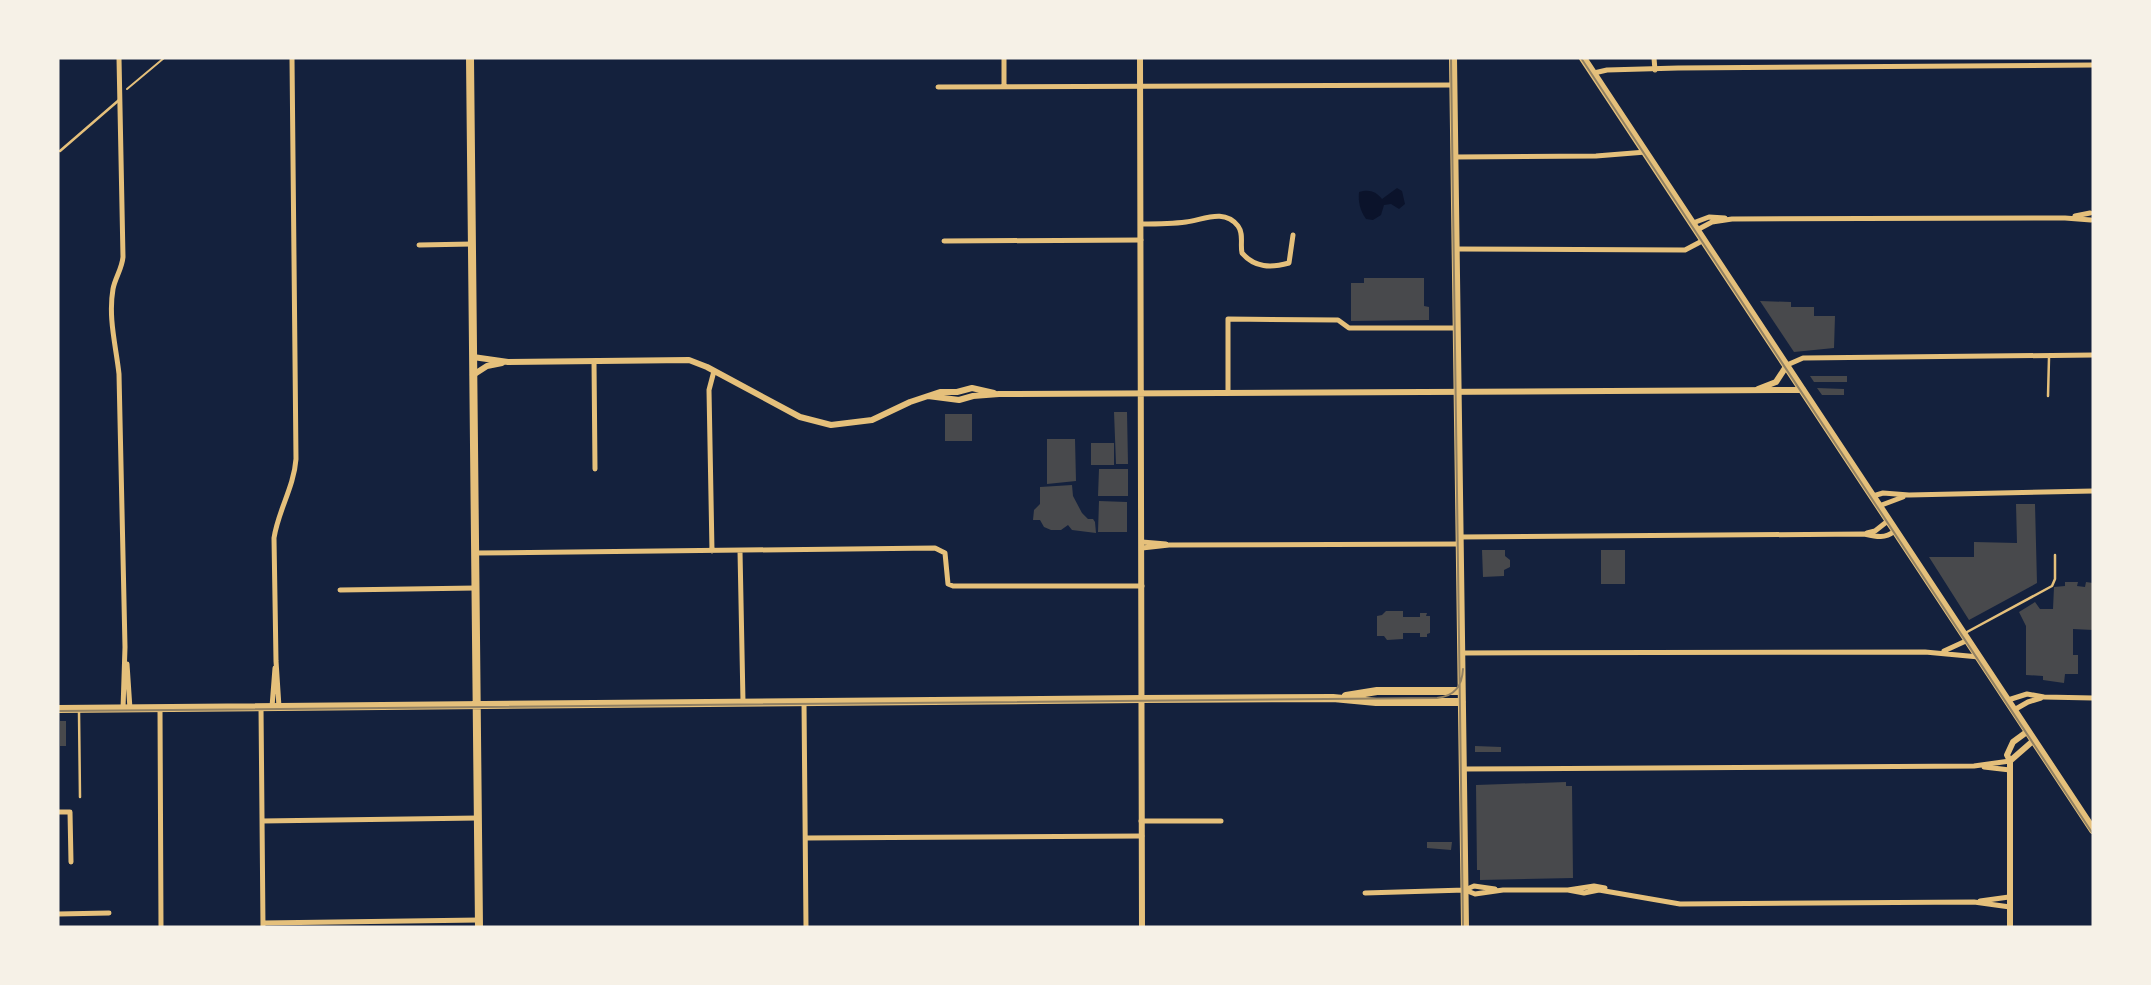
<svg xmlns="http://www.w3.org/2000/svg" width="2151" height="985" font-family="'Archivo Narrow',sans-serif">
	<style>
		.water { fill: #0b132b }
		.building { fill: #48494c }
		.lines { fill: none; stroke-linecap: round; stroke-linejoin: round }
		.path { stroke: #e5c07b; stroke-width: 2 }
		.service { stroke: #e5c07b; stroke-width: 2.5 }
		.minor { stroke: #e5c07b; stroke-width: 5 }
		.tertiary { stroke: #e5c07b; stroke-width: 6 }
		.primary { stroke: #e5c07b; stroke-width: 8 }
		.tram { stroke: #918062; stroke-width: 2 }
	</style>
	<rect width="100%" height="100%" fill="#14213d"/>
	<!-- water -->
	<path class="water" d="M1397 188 1402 191 1405 204 1399 209 1391 204 1384 205 1381 215 1373 220 1366 219C1360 210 1358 202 1359 192 1369 189 1376 191 1382 199Z"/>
	<!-- building -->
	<path class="building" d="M1364 278H1424V306L1429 307V320L1351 321V283H1364Z
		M1760 301 1791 302V307H1814V316H1835L1834 348 1794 352Z
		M1810 376H1847V382H1814Z
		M1817 388 1844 389V395H1822Z
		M1114 412H1127L1128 464H1116Z
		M945 414H972V441H945Z
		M1047 439H1075L1076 481 1047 484Z
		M1091 443H1114V465H1091Z
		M1099 469H1128V496H1098Z
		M1072 485 1073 496 1082 513 1088 519H1093L1095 522 1096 533 1072 530 1068 525 1061 530H1051L1044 527 1040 520H1033L1034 510 1040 504V487Z
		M1099 501 1127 502V532H1098Z
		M2016 504H2035L2037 583 1969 620 1929 557H1974V542L2017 543Z
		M1482 550H1505V556L1510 560V567L1504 570V576L1483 577Z
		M1601 550H1625V584H1601Z
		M2065 582H2078L2077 586 2085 587 2086 582 2093 583V630L2073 629V655H2078V674H2065L2064 683 2043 680V676L2026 675V626L2019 612 2035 602 2040 609H2053L2054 587 2065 586Z
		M1386 611H1403V617H1420V613H1427L1426 616H1430V633L1427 634V637H1420V633H1403V639L1387 640 1384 636H1377V616L1382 615Z
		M60 721H66V746H60Z
		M1475 746 1501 747V752H1475Z
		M1566 782V786H1572L1573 878 1480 880V870H1477L1476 785Z
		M1427 842H1452L1451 850 1427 848Z"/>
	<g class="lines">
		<!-- path -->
		<path class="path" d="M127 89 164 58"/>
		<!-- service -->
		<path class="service" d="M60 151 119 100
			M2048 396 2049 358
			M1967 632 2052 586 2055 579V555
			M79 712 80 797"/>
		<!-- minor -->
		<path class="minor" d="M119 58 123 257C122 269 115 278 113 289 108 318 116 346 119 374L125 647 123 709
			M1004 58V87
			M1654 58 1655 70
			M1594 73 1607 70 1678 68 2093 65
			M938 87 1454 85
			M1455 157 1596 156 1646 152
			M2075 216 2090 213
			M1693 223 1709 217 1725 218
			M1141 224C1156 224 1171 224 1186 222 1203 220 1224 208 1238 226 1244 234 1240 244 1242 253 1255 268 1271 268 1289 263L1293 235
			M1697 230 1712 222 1732 219 2065 218 2091 220
			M944 241 1141 240
			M419 245 472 244
			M1456 249 1685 250 1704 240
			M594 361 595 469
			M1787 365 1803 358 2093 355
			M1228 393V319L1338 320 1349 328H1457
			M1873 496 1883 493 1909 495 2093 491
			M1879 506 1903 497
			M1867 533 1875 531 1889 520
			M1460 537 1864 534C1877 537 1884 539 1895 531
			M1142 542 1166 544
			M1142 548 1169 545 1460 544
			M712 551 709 390 714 371
			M740 551 743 702
			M476 553 935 548 945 553 948 584 953 586H1142
			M340 590 476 588
			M1944 651 1968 640
			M1461 653 1925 652 1979 657
			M127 664 130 709
			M2008 700 2027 694 2044 697 2093 698
			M804 702 806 927
			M261 707 263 927
			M272 707 275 668
			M279 707 276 661 274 538C278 511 294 487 296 459L292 58
			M160 708 161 927
			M2014 710 2028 702 2041 698
			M1984 767 2010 770
			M1463 769 1974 766 2010 761
			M58 812H70L71 862
			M262 821 478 818
			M1141 821H1221
			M806 838 1142 836
			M1465 890 1474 886 1495 889
			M1568 890 1584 893 1599 890 1680 904 1974 902 2010 907
			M1365 893 1465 890 1475 894 1503 890H1568L1594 886 1605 888
			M1980 901 2009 897
			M58 914 109 913
			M263 923 479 920"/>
		<!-- tertiary -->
		<path class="tertiary" d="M1140 58 1142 927
			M473 357 508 362 689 360 707 367 800 417 831 425 872 420 910 402 940 392H957L972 388 994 393
			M473 375 487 366 502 363
			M1758 389 1776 382 1787 365
			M928 396 959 400 973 396 999 394 1803 390
			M2010 761 2034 740
			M2010 927V761L2007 755 2013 742 2028 731"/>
		<!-- primary -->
		<path class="primary" d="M470 58 479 927
			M1453 58 1465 927
			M1583 58 2093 830
			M1346 696 1377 691H1461
			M58 709 1142 699 1333 698 1376 702H1462"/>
		<!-- tram -->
		<path class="tram" d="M1451 58 1463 927
			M1581 58 2093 834
			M58 711 1437 698C1455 696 1462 686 1463 669"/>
	</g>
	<!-- border -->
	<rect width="2151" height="985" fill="none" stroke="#f6f1e7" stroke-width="119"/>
</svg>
